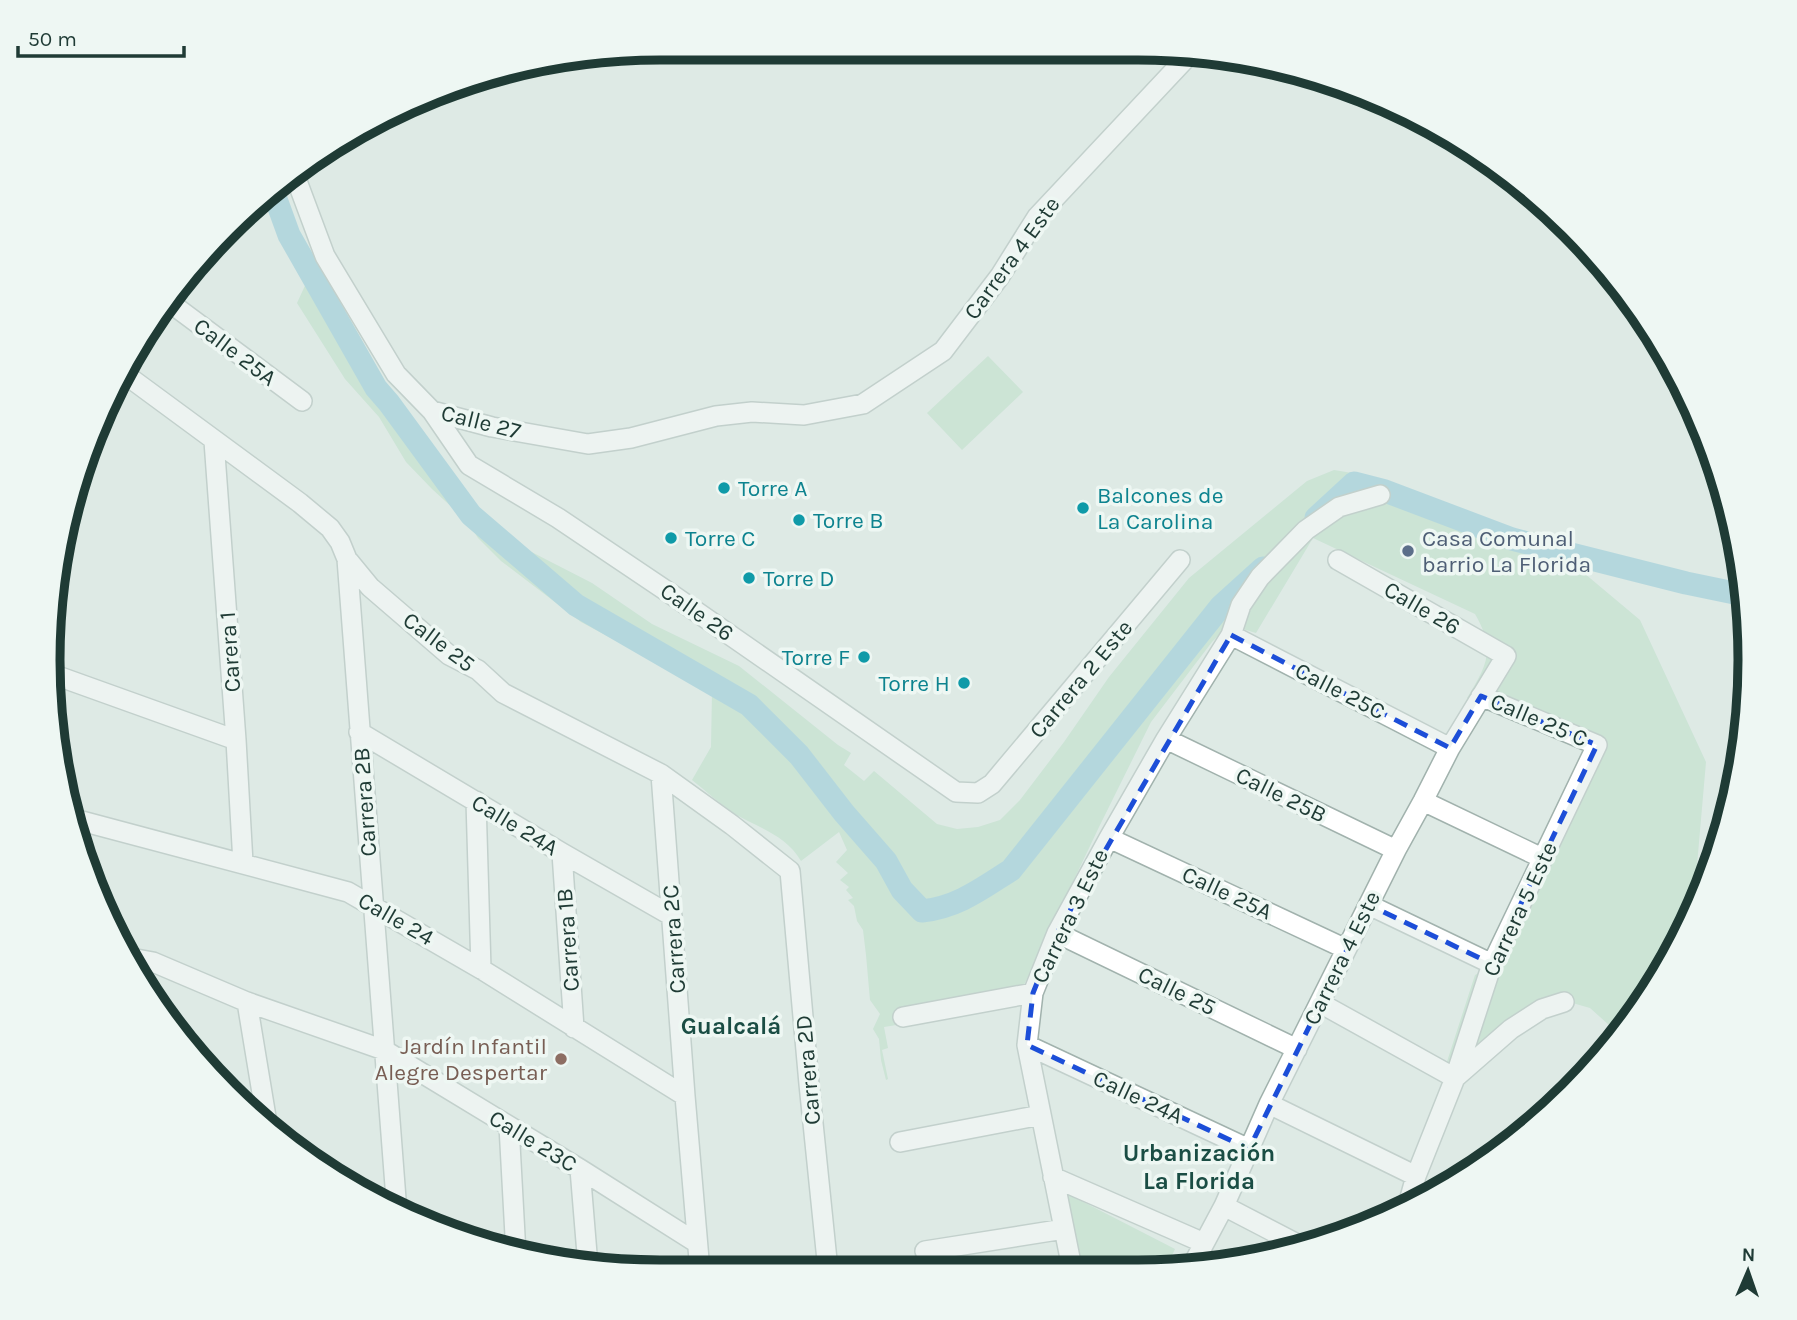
<svg xmlns="http://www.w3.org/2000/svg" width="1797" height="1320" font-family="Karla,sans-serif">
	<style>
		.green { fill: #b5ddc2 }
		.lines { fill: none; stroke-linecap: round; stroke-linejoin: round }
		.canal { stroke: #82c2d3; stroke-width: 23 }
		.minor-casing { stroke: #a1b2ad; stroke-width: 22 }
		.minor { stroke: #fff; stroke-width: 19 }
		.marked { fill: none; stroke: #1d4ed8; stroke-width: 5; stroke-dasharray: 14 9; stroke-linejoin: round }
		.culture-dot { fill: #0f9aa8; stroke: #eef7f3; stroke-width: 2.5 }
		.service-dot { fill: #5c6f8a; stroke: #eef7f3; stroke-width: 2.5 }
		.education-dot { fill: #8d6e63; stroke: #eef7f3; stroke-width: 2.5 }
		.labels { text-anchor: middle; dominant-baseline: central; stroke-width: 7; stroke-linejoin: round; paint-order: stroke }
		.street-label { font-size: 23px; fill: #1f3b35; stroke: #eef7f3 }
		.culture-label { font-size: 23px; fill: #0d838f; stroke: #eef7f3; text-anchor: start }
		.service-label { font-size: 23px; fill: #4e5e75; stroke: #eef7f3; text-anchor: start }
		.education-label { font-size: 23px; fill: #785e54; stroke: #eef7f3; text-anchor: end }
		.neighbourhood-label { font-size: 24px; font-weight: bold; fill: #1a4d44; stroke: #eef7f3 }
		.rim { fill: none; stroke: #1f3b35; stroke-width: 9 }
	</style>
	<rect width="100%" height="100%" fill="#deeae5"/>
	<!-- green -->
	<path class="green" d="M309 277 337 324 438 471 481 509 514 543 592 583 652 624 739 666 838 745 851 753 844 765 864 781 874 771 937 824 957 829 978 827 1000 820 1020 800 1064 742 1109 677 1189 578 1307 481 1334 470 1358 474 1385 496 1422 513 1478 526 1535 532 1640 620 1706 762 1693 911 1668 966 1619 1034 1590 1008 1555 998 1442 1077 1475 975 1499 962 1549 868 1586 777 1585 749 1554 727 1467 698C1487 665 1496 650 1475 614L1313 538 1256 633 1229 625 1212 642 1151 722 1099 827 1014 1006 884 1027 888 1048 882 1050 888 1079 886 1080 881 1060 879 1039 873 1029 880 1014 870 1000 866 955 863 930 857 921 854 906 848 900 853 898 846 890 849 887 840 880 848 873 836 862 847 850 839 832 801 861C786 835 759 828 735 814 720 804 706 791 692 780L711 747 712 692 581 622 501 561 478 538 467 521 432 489 406 462 379 417 345 379 297 303Z
		M988 356 1023 392 962 450 927 413Z
		M1066 1193 1175 1249 1166 1268H1080Z"/>
	<g class="lines">
		<!-- canal -->
		<path class="canal" d="M273 191 289 235 376 388 389 403 471 515 576 605 749 705 799 755 844 813 886 861 902 890 922 911C958 907 981 889 1011 870L1221 606 1263 568
			M1316 518 1354 483 1385 491 1512 539 1686 583 1744 595"/>
		<defs>
			<path id="minor" d="M294 173 325 256 396 374 432 411 492 427 588 444 631 438 716 416 752 412 804 415 863 404 943 351 1000 276 1037 217 1190 54
				M169 302 302 401
				M122 372 300 503 330 528 340 542 347 559 370 587 449 655 478 670 503 693 661 774 732 825 790 871 809 1084 828 1270
				M432 411 469 465 558 518 671 594 956 792 978 793 992 784 1180 560
				M214 441 236 740 243 863
				M347 559 397 1212
				M1231 635 1450 748
				M52 674 236 740
				M359 732 562 853 672 916
				M1166 739 1396 850
				M661 774 685 1096 700 1271
				M476 801 481 969
				M1423 801 1542 858
				M74 819 348 892 481 969 685 1096
				M1109 838 1346 949
				M562 853 574 1028
				M1369 905 1492 964
				M1057 933 1297 1049
				M131 958 153 962 247 1002 384 1050 580 1169 697 1243
				M247 1002 268 1129
				M1320 1003 1455 1078
				M903 1017 1033 993
				M1027 1045 1249 1149
				M1456 1077 1511 1029 1542 1009 1564 1002
				M1269 1104 1416 1176
				M509 1126 516 1254
				M900 1142 1041 1115
				M580 1169 588 1266
				M1053 1177 1204 1243
				M1408 1205 1416 1176 1455 1078 1492 964 1597 745 1481 696
				M1224 1206 1299 1245
				M925 1251 1064 1229
				M1072 1268 1027 1045 1033 993 1057 933 1109 838 1166 739 1231 635 1241 605 1260 577 1306 530 1339 507 1380 495
				M1191 1268 1224 1206 1269 1104 1396 850 1423 801 1450 748 1506 656 1338 560"/>
		</defs>
		<!-- minor casing -->
		<use href="#minor" class="minor-casing"/>
		<!-- minor -->
		<use href="#minor" class="minor"/>
	</g>
	<!-- marked area -->
	<path d="M0 0H1797V1320H0ZM1231 635 1450 748 1481 696 1597 745 1492 964 1369 905 1249 1149 1027 1045 1033 993 1057 933Z" fill="#deeae5" fill-opacity=".55" fill-rule="evenodd"/>
	<path class="marked" d="M1231 635 1450 748 1481 696 1597 745 1492 964 1369 905 1249 1149 1027 1045 1033 993 1057 933Z"/>
	<!-- markers -->
	<g class="culture-dot">
		<circle cx="724" cy="488" r="7"/>
		<circle cx="1083" cy="508" r="7"/>
		<circle cx="799" cy="520" r="7"/>
		<circle cx="671" cy="538" r="7"/>
		<circle cx="749" cy="578" r="7"/>
		<circle cx="864" cy="657" r="7"/>
		<circle cx="964" cy="683" r="7"/>
	</g>
	<circle class="service-dot" cx="1408" cy="551" r="7"/>
	<circle class="education-dot" cx="561" cy="1059" r="7"/>
	<g class="labels">
		<!-- street labels -->
		<g class="street-label">
			<text transform="translate(1012 258) rotate(-54)">Carrera 4 Este</text>
			<text transform="translate(235 352) rotate(37)">Calle 25A</text>
			<text transform="translate(481 422) rotate(14)">Calle 27</text>
			<text transform="translate(1422 608) rotate(30)">Calle 26</text>
			<text transform="translate(697 612) rotate(35)">Calle 26</text>
			<text transform="translate(439 642) rotate(37)">Calle 25</text>
			<text transform="translate(230 652) rotate(-94)">Carera 1</text>
			<text transform="translate(1081 679) rotate(-50)">Carrera 2 Este</text>
			<text transform="translate(1340 691) rotate(27)">Calle 25C</text>
			<text transform="translate(1539 720) rotate(23)">Calle 25 C</text>
			<text transform="translate(1281 795) rotate(26)">Calle 25B</text>
			<text transform="translate(365 802) rotate(-94)">Carrera 2B</text>
			<text transform="translate(515 825) rotate(31)">Calle 24A</text>
			<text transform="translate(1227 893) rotate(25)">Calle 25A</text>
			<text transform="translate(1520 909) rotate(-65)">Carrera 5 Este</text>
			<text transform="translate(1070 916) rotate(-64)">Carrera 3 Este</text>
			<text transform="translate(396 919) rotate(30)">Calle 24</text>
			<text transform="translate(674 939) rotate(-94)">Carrera 2C</text>
			<text transform="translate(568 940) rotate(-94)">Carrera 1B</text>
			<text transform="translate(1342 958) rotate(-64)">Carrera 4 Este</text>
			<text transform="translate(1177 991) rotate(26)">Calle 25</text>
			<text transform="translate(808 1070) rotate(-95)">Carrera 2D</text>
			<text transform="translate(1138 1097) rotate(25)">Calle 24A</text>
			<text transform="translate(533 1141) rotate(31)">Calle 23C</text>
		</g>
		<!-- culture labels -->
		<g class="culture-label">
			<text x="738" y="488">Torre A</text>
			<text x="1097" y="495">Balcones de<tspan x="1097" dy="26">La Carolina</tspan></text>
			<text x="813" y="520">Torre B</text>
			<text x="685" y="538">Torre C</text>
			<text x="763" y="578">Torre D</text>
			<text x="850" y="657" text-anchor="end">Torre F</text>
			<text x="950" y="683" text-anchor="end">Torre H</text>
		</g>
		<!-- service labels -->
		<g class="service-label">
			<text x="1422" y="538">Casa Comunal<tspan x="1422" dy="26">barrio La Florida</tspan></text>
		</g>
		<!-- education labels -->
		<g class="education-label">
			<text x="547" y="1046">Jardín Infantil<tspan x="547" dy="26">Alegre Despertar</tspan></text>
		</g>
		<!-- neighbourhood labels -->
		<g class="neighbourhood-label">
			<text x="731" y="1026">Gualcalá</text>
			<text x="1199" y="1153">Urbanización<tspan x="1199" dy="28">La Florida</tspan></text>
		</g>
	</g>
	<!-- crop -->
	<path d="M0 0H1797V1320H0ZM660 60H1138A600 600 0 0 1 1738 660V660A600 600 0 0 1 1138 1260H660A600 600 0 0 1 60 660V660A600 600 0 0 1 660 60Z" fill="#eef7f3" fill-rule="evenodd"/>
	<path class="rim" d="M660 60H1138A600 600 0 0 1 1738 660V660A600 600 0 0 1 1138 1260H660A600 600 0 0 1 60 660V660A600 600 0 0 1 660 60Z"/>
	<!-- north arrow -->
	<g transform="translate(1748 1271) rotate(2)" stroke="#eef7f3" stroke-width="5" paint-order="stroke">
	<path d="M0-5L12 26L0 18L-12 26Z" fill="#1f3b35"/>
	<text y="-10" font-size="19" font-weight="bold" text-anchor="middle" fill="#1f3b35">N</text>
	</g>
	<!-- scale -->
	<path d="M18 46v10h166v-10" fill="none" stroke="#1f3b35" stroke-width="3.5"/>
	<text x="28" y="46" font-size="21" fill="#1f3b35" stroke="#eef7f3" stroke-width="5" paint-order="stroke">50 m</text>
</svg>
